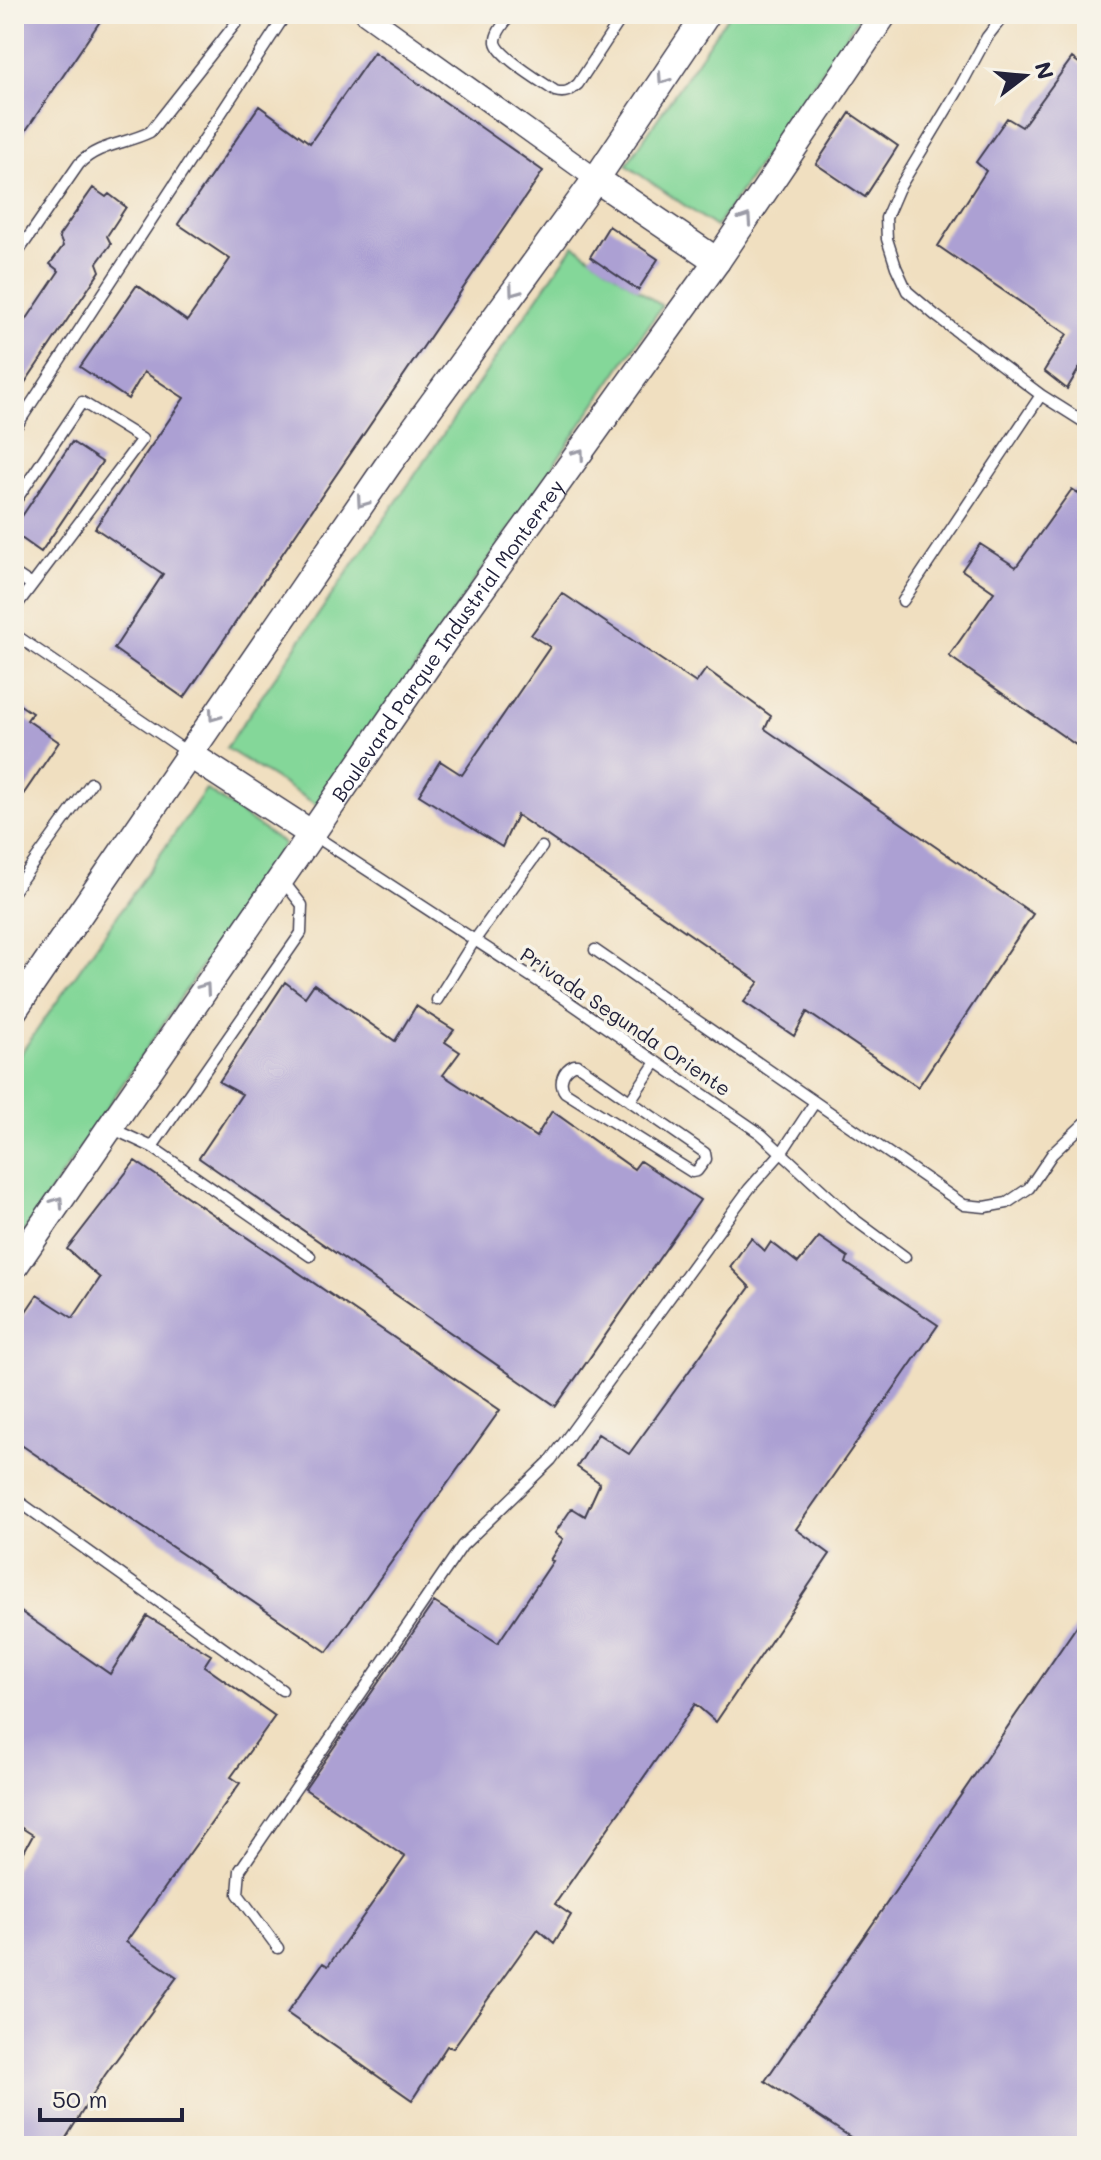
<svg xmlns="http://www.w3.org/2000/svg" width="1101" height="2160" font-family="Mali,sans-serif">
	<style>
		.green { fill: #84d799; stroke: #537c6a; stroke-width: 2 }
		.building { fill: #aca0d3 }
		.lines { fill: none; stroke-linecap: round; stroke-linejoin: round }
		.service-casing { stroke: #413e4f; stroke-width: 13 }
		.minor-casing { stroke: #413e4f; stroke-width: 23 }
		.tertiary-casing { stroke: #413e4f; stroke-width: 29 }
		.service { stroke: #fff; stroke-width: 10 }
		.minor { stroke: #fff; stroke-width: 20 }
		.tertiary { stroke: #fff; stroke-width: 26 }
		.oneway { stroke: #9c9ca7 }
		.labels { text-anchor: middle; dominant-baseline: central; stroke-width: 7; stroke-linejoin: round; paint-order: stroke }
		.street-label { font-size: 20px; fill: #22223b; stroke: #f7f3e8 }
	</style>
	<rect width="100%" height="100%" fill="#f7f3e8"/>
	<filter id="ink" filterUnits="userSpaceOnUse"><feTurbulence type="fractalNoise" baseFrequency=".0125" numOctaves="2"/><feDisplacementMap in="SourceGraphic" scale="16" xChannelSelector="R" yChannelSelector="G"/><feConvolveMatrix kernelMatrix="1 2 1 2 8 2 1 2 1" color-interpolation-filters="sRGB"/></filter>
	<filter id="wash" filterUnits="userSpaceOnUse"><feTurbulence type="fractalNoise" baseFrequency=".006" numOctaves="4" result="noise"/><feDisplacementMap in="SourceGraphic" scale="32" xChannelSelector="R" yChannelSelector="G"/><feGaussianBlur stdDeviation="1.8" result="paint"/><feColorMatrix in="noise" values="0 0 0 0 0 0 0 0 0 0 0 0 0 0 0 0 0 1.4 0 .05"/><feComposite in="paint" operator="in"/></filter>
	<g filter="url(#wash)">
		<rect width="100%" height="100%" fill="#f0dfc0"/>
		<!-- green -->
		<path class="green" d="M729 14H861L716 227 626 165Z
			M574 245 662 306 320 807 226 748Z
			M206 789 284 844 14 1246V1063Z"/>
		<g id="blocks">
			<!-- building -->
			<path class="building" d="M14 14H105L14 148Z
				M374 52 543 171 184 698 114 649 163 574 95 528 184 398 144 372 128 399 80 367 137 285 187 321 230 259 178 224 259 106 310 143Z
				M1072 58 1087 69V355L1067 389 1044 371 1067 334 938 246 986 171 976 162 1007 118 1022 127Z
				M850 113 898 146 865 197 816 164Z
				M93 188 106 197 109 194 126 207 107 236 111 244 97 263 100 271 14 399V338L59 271 50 264 63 246 59 236Z
				M609 226 658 259 638 290 590 257Z
				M72 442 102 462 41 552 14 533V528Z
				M1072 489 1087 499V728L1076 745 949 656 994 592 962 570 980 544 1016 567Z
				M562 593 696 683 706 669 771 716 765 729 1033 914 918 1087 807 1012 794 1036 744 1002 759 982 517 815 502 847 419 795 440 761 462 775 550 647 531 635Z
				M14 701 32 713 27 720 59 742 14 808Z
				M285 982 305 997 314 984 395 1041 416 1006 454 1030 445 1042 460 1052 443 1075 536 1137 552 1111 634 1169 640 1161 700 1200 556 1406 199 1158 242 1094 219 1082Z
				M135 1161 500 1410 327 1652 14 1440V1329L37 1295 73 1318 100 1278 67 1249Z
				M819 1237 848 1257 846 1263 938 1325 796 1529 830 1554 716 1722 695 1704 555 1904 571 1915 554 1943 538 1929 453 2048 447 2046 412 2100 287 2013 323 1963 328 1966 405 1857 305 1789 434 1602 498 1643 553 1561 550 1560 563 1539 555 1533 572 1508 585 1516 600 1483 577 1467 598 1434 629 1454 750 1287 730 1267 751 1238 765 1251 771 1242 798 1263Z
				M14 1607 110 1674 147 1616 211 1655 204 1666 275 1716 231 1777 240 1783 126 1942 177 1977 105 2075 61 2146H14V1870L33 1835 14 1823Z
				M1087 1611V2146H864L765 2081Z"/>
		</g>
	</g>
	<g filter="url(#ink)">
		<use href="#blocks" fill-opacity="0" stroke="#413e4f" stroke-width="2"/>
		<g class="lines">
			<defs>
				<path id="service" d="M511 14C506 22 495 32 496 42 498 56 542 82 555 91 565 94 570 91 578 84L624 14
					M14 258 79 164C98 144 126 144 150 132L243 14
					M1041 395 1087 424
					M14 430 286 14
					M14 503 82 402 142 439 14 609
					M14 573 32 585
					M903 601 1041 395 935 315 907 291 896 267 887 239 886 218 898 190 960 87 987 37 1005 14
					M14 634 187 752
					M312 834 556 993 761 1134 851 1217 905 1257
					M14 890 91 783
					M595 950 964 1205 985 1207 1007 1203 1029 1188 1052 1154 1087 1121
					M437 1000 474 941 542 847
					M574 1065H578L705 1153 706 1159 697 1171 692 1172 565 1092C558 1083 563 1070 574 1065Z
					M630 1101 656 1062
					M111 1128 152 1147 301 933 302 905 283 881
					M152 1147 310 1256
					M14 1498 282 1690
					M278 1948 238 1894 240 1870 462 1546 551 1460 749 1189 782 1152 815 1102"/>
				<path id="minor" d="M366 14 596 179"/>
				<g id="tertiary">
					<path d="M596 179 717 261"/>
					<path d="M189 754 312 834"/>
					<path d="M14 1010 390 462 596 179 707 14"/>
					<path id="s1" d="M14 1267 445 640 717 261 884 14"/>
				</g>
			</defs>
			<!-- service casing -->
			<use href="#service" class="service-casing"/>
			<!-- minor casing -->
			<use href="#minor" class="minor-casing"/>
			<!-- tertiary casing -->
			<use href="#tertiary" class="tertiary-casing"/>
			<!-- service -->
			<use href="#service" class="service"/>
			<!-- minor -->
			<use href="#minor" class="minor"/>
			<!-- tertiary -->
			<use href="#tertiary" class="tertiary"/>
		</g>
		<!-- one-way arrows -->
		<defs><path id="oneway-chevron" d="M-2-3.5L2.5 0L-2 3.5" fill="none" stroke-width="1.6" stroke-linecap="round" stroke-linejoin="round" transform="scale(2)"/></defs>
		<g class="oneway">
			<use href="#oneway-chevron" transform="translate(663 79) rotate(124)"/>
			<use href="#oneway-chevron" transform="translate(746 219) rotate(-56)"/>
			<use href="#oneway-chevron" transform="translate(514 291) rotate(126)"/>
			<use href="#oneway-chevron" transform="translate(579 454) rotate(-54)"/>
			<use href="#oneway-chevron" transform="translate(362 502) rotate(125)"/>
			<use href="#oneway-chevron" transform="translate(214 716) rotate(125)"/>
			<use href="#oneway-chevron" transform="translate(205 988) rotate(-55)"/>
			<use href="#oneway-chevron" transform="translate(58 1202) rotate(-56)"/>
		</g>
	</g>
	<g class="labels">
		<!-- street labels -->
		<g class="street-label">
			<text stroke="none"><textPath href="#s1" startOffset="762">Boulevard Parque Industrial Monterrey</textPath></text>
			<text transform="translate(626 1021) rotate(34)">Privada Segunda Oriente</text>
		</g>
	</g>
	<!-- margin -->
	<rect width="1101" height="2160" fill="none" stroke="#f7f3e8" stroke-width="48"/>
	<!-- north arrow -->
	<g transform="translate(1025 76) rotate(74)" stroke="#f7f3e8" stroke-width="6" paint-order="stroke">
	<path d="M0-6L14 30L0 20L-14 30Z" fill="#22223b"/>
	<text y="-12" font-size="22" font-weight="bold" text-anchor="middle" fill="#22223b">N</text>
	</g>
	<!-- scale -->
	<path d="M40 2108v12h142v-12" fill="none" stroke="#22223b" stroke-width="4"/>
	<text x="52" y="2108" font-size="24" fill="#22223b" stroke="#f7f3e8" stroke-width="6" paint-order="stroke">50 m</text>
</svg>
